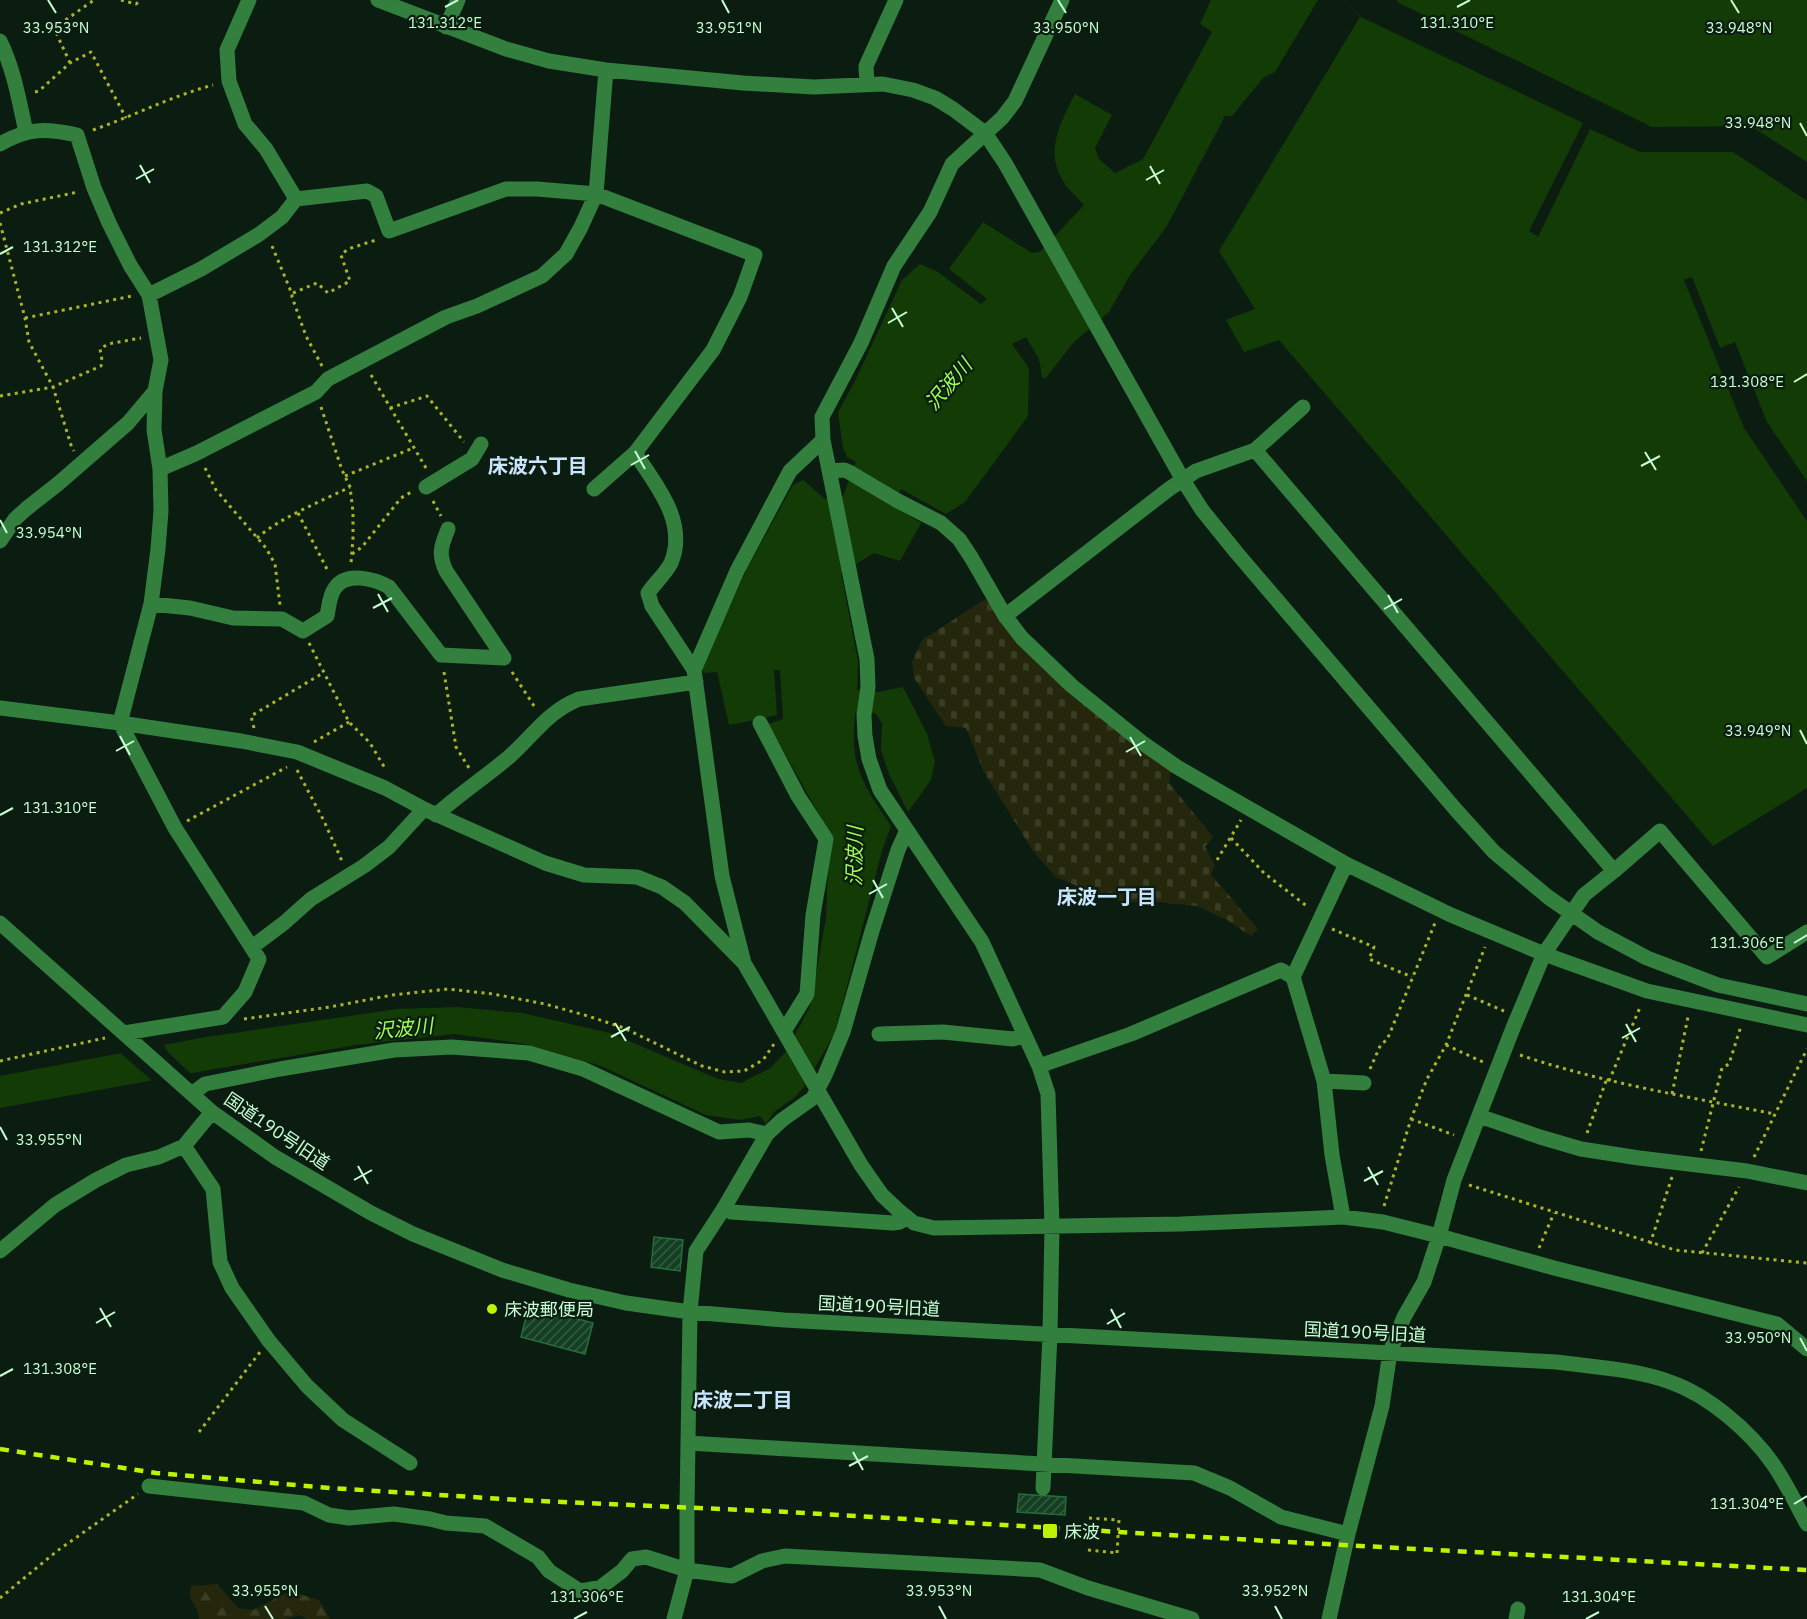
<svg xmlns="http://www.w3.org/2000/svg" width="1807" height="1619" font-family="'IBM Plex Sans','Noto Sans JP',sans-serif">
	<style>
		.forest { fill: url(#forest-firs) }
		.cemetery { fill: url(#cemetery-stones) }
		.water { fill: #133b06 }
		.pier { fill: #0a1d10 }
		.building { fill: url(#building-hatch); stroke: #266d3c; stroke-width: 1.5 }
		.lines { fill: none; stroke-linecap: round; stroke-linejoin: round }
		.path { stroke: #acb426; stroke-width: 3; stroke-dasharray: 3 4.5; stroke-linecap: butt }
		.minor { stroke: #327f3e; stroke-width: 15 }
		.rail { stroke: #bdf200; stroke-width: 4.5; stroke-dasharray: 9 8; stroke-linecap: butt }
		.path-bridge { stroke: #acb426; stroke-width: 3; stroke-dasharray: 3 4.5; stroke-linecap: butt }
		.ticks { fill: none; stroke: #c7ffd4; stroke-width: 2 }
		.poi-dot { fill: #bdf200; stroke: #0a1d10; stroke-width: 2 }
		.labels { text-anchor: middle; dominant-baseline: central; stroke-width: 4.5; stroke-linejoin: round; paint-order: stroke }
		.street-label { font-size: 18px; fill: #c7ffd4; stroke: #0a1d10 }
		.poi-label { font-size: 18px; fill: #c7ffd4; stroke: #0a1d10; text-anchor: start }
		.water-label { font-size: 20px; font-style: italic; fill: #9cff55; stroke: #0a1d10 }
		.neighbourhood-label { font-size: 20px; font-weight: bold; fill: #c9e5ff; stroke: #0a1d10 }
		.ticks-label { font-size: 15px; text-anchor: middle; fill: #c7ffd4; stroke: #0a1d10; stroke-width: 4.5; stroke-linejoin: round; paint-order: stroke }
	</style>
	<defs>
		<pattern id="forest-firs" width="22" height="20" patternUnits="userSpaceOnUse" patternTransform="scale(1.5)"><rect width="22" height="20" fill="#25270d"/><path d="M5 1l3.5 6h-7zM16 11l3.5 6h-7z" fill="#393d24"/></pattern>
		<pattern id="cemetery-stones" width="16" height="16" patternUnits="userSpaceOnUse" patternTransform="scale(1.5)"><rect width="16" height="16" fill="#25270d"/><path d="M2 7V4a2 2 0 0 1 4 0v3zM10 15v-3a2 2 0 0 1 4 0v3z" fill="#393d24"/></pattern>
		<pattern id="building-hatch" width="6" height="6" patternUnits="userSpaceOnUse" patternTransform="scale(1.5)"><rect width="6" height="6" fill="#153f23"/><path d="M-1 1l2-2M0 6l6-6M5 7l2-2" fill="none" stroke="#365c42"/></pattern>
	</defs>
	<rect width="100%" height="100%" fill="#0a1d10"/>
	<!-- forest -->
	<path class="forest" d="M217 1584 238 1608 253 1610 290 1591 319 1600 330 1619H306L300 1615 285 1619H199L198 1612 190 1597 191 1586Z"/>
	<!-- cemetery -->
	<path class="cemetery" d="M987 598 1171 771 1169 783 1213 837 1205 847 1215 865 1211 875 1258 929 1251 936 1227 920 1197 906 1157 902H1123L1091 892 1056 877 1033 851 984 772 966 728 946 726 914 678 912 662 922 640Z"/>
	<!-- water -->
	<path class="water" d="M1211 0H1318L1275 72 1263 78 1232 116H1225L1167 226 1130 275 1109 312 1073 343 1046 378 1042 377 1039 359 1026 337 1012 344 1029 368 1028 416 965 502 946 514 901 489 892 505 921 523 900 561 874 553 841 573 858 661 857 690 878 692 903 687 927 734 935 762 931 780 908 812 889 774 881 750 882 723 875 713H855C854 728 853 745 856 760 861 784 878 806 891 826L882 851 835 1033 803 1088 794 1098 774 1112 766 1124 760 1116 740 1120 706 1115 601 1066 525 1044 455 1034 356 1045 198 1072 0 1108V1076L206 1037 397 1009 457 1007 522 1013 610 1033 718 1079 741 1083 769 1069 785 1053 810 1007 826 918 829 832 765 718 729 725 717 672 703 673 702 667 748 567 793 485 803 480 825 499 843 496 856 462 847 457 843 448 838 412 855 381 902 280 920 264 938 272 981 304 987 299 949 269 983 222 1032 253 1040 252 1084 205C1079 199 1073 194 1068 188 1042 156 1059 125 1075 94L1112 115 1095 148 1099 159 1115 173 1143 159 1212 32 1200 24Z
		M1343 0H1807V788L1713 846 1279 340 1244 352 1226 320 1255 309 1219 251 1360 17Z"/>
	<!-- pier -->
	<path class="pier" d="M1343 0H1397V2L1652 127 1751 126 1807 162V201L1733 152H1640L1590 129 1538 237 1529 231 1583 123 1361 17Z
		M1692 277 1720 348 1735 342 1767 422 1807 481V521L1744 428 1684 280Z
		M774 670H780L783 719 768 724 765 718 777 715Z
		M162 1042 168 1052 193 1076 155 1083 118 1051Z"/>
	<!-- building -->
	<path class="building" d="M654 1237 683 1240 680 1271 651 1267Z
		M529 1306 593 1323 585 1354 521 1337Z
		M1019 1494 1066 1497 1065 1515 1017 1512Z"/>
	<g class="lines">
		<!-- path -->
		<path class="path" d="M121 0 136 4 141 0
			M70 63 54 28 94 0
			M35 92 39 91 70 63 91 52 126 118
			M93 130C133 116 172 96 213 85
			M0 213 21 204 78 192
			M0 223 25 318 29 342 53 387 71 445 74 451
			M272 246 292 294V297L306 336 322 366
			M293 293 317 283 328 293 350 281 341 255 348 249 376 240
			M25 318 132 296
			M371 375 426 468
			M0 396 53 387 101 366 102 360 100 349 108 344 141 338
			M321 407 342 470 350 487 353 512V538L351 563
			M390 408 427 396 464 442
			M205 468 216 490 266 548 275 564 280 605
			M345 476 413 448
			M433 501 441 516
			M298 513 329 573
			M257 538C281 517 320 502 350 487
			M352 554 362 547 401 498 413 491
			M309 643 349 722 370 743 386 770
			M444 672 456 747 469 768
			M512 672 536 709
			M254 728 251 716 323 673
			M314 742 349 722
			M297 770 324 821 342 861
			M187 821 287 767
			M1231 838 1264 873 1308 907
			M1217 860 1241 820
			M1332 929 1374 947 1369 959 1412 977
			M1467 995 1504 1011
			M244 1019 330 1007 392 995 448 989 493 994 545 1004 588 1016 624 1028 702 1066 725 1072 744 1071 763 1060 774 1044
			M1446 1045 1483 1062
			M1520 1055C1603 1083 1689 1097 1775 1114
			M0 1061 105 1038
			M1370 1069 1381 1044 1387 1040 1435 923
			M1609 1081 1641 1005
			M1672 1094 1688 1017
			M1411 1119 1454 1135
			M1587 1133 1606 1081
			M1701 1151 1722 1068 1729 1064 1741 1026
			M1754 1157 1807 1049
			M1469 1185 1675 1250 1807 1263
			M1384 1206 1411 1119 1427 1079 1446 1045 1485 947
			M1650 1244 1672 1177
			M1539 1248 1554 1213
			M1702 1253 1739 1187
			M199 1432 260 1352
			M1089 1518 1119 1520
			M1088 1550 1117 1553
			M0 1598 57 1551 138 1494"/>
		<!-- minor -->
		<path class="minor" d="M249 0 227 50 229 81 245 124 266 149 296 199 367 191 376 196 389 231 506 189H537L596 194 755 255 740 297 713 350 635 453C656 485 688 522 671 563 666 573 655 583 648 593L652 606 694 670 722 876 744 963
			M378 0 506 49 549 61 606 70 743 83 814 87 883 84 913 90 935 98 953 109 985 133 1005 163 1183 480 1202 510 1236 552 1456 810 1494 852 1548 897 1598 932 1647 958 1718 985 1807 1004
			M446 27 458 0
			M0 41C14 69 19 101 26 132
			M867 84 866 66 896 0
			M0 144C28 128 45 128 77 135L94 188 109 223 130 265 149 295 161 360 155 391 154 430 160 469 161 511 158 549 151 604 120 723 175 828 259 959 245 992 223 1017 124 1033
			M149 295 201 269 258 235 282 217 296 199
			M1255 450 1614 871 1584 895 1544 954 1513 1028 1454 1180 1439 1236 1554 1268 1777 1324 1807 1349
			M160 469 197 453 316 392 328 379 446 317 477 306 542 276 566 254 581 227 596 194 606 70
			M830 471 844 470 849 472 898 501 941 523 959 539 971 557 1005 616 1022 638 1072 686 1144 744 1177 767 1215 789 1346 864 1451 915 1544 954 1647 991 1807 1025
			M426 487 472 459 481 444
			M594 489 635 453
			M448 529C441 546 438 554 446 571L504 658
			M0 541 15 519 26 509 59 483 128 423 155 391
			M151 604 190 608 233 618 282 619 303 631 327 616C329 607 329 596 335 588 346 571 375 579 389 587L441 655 504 658
			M1005 616 1169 489 1196 471 1255 450 1303 407
			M694 670 737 571 790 471 823 440
			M0 708 120 723 241 741 297 752 385 788 424 809 545 863 584 875 637 877 662 887 685 903 744 963 861 1165 882 1195 898 1210 914 1223 934 1228 1181 1224 1343 1217 1383 1222 1439 1236 1424 1282 1404 1317 1390 1352 1382 1406 1348 1534 1329 1619
			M760 723 798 796 826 839 813 915 807 994 784 1031
			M436 815C460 794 485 777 509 757 534 735 547 712 579 699L696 682
			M1614 871 1660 831 1767 957 1807 932
			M0 923 212 1112 275 1157 371 1213 413 1234 502 1270 569 1290 626 1303 690 1312 784 1320 1556 1362C1594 1367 1634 1369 1670 1382 1708 1395 1750 1431 1773 1464 1786 1483 1796 1504 1807 1524
			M252 947 284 923 311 899 364 866 389 847 424 809
			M1293 977 1346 864
			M879 1034 943 1032 1013 1039 1025 1035
			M1039 1066 1131 1034 1281 970 1293 977 1324 1081 1332 1155 1343 1217
			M1324 1081 1364 1083
			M192 1094 205 1084 280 1069 394 1050 452 1047 529 1053 583 1069 719 1132 749 1130 767 1134 782 1120 813 1098 825 1075 843 1032 872 931 898 850 907 830
			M1479 1116 1540 1137 1581 1149 1639 1158 1747 1171 1807 1183
			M184 1146 213 1189 220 1262 232 1288 269 1341 307 1386 343 1420 410 1463
			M724 1208 731 1212 893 1223 900 1222 907 1217
			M0 1251 55 1205 96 1180 126 1165 159 1157 184 1146 212 1112
			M688 1443 1194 1473 1230 1488 1281 1517 1348 1534
			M149 1486 304 1503 329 1515 349 1518 394 1514 430 1519 446 1523 485 1526 538 1557 549 1571 580 1591 601 1587 622 1571 632 1559 646 1557 687 1570 732 1576 762 1561 785 1556 1040 1570 1088 1588 1192 1619
			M1043 1488 1050 1334 1052 1227 1048 1094 1039 1066 982 942 880 790 869 759 865 736 864 715 868 687 867 659 823 440 822 417 861 343 894 266 930 212 952 164 1002 118 1015 101 1062 0
			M674 1619 687 1570V1507L690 1312 696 1251 724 1208 767 1134
			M1516 1619 1518 1609"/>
		<!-- rail -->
		<path class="rail" d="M0 1449 156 1473 330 1488 519 1500 789 1512 1269 1541 1807 1570"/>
		<!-- path-bridge -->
		<path class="path-bridge" d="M1117 1553 1119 1520"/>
	</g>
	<!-- ticks -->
	<path class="ticks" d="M48 0 56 13M722 0 729 13M1058 0 1066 13M1731 0 1739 13M445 7 458 0M1457 7 1470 0M1800 123 1807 136M140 165 150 183M1150 166 1160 184M136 179 154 169M1146 180 1164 170M0 254 13 247M892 308 903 327M888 323 907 312M1794 382 1807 374M635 451 645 469M1645 452 1656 470M631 465 649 455M1641 466 1660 456M0 520 7 533M378 594 388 612M1388 595 1398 613M373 608 392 598M1384 609 1402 599M1800 730 1807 744M120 736 130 755M1130 737 1141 756M116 751 134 741M1126 752 1145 741M0 815 13 808M873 880 883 898M869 894 887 884M1794 943 1807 935M615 1023 626 1041M1626 1024 1636 1042M611 1037 630 1027M1622 1038 1640 1028M0 1127 7 1140M358 1166 368 1184M1368 1167 1378 1185M354 1180 372 1170M1364 1181 1383 1171M100 1308 111 1327M1111 1309 1121 1328M96 1323 115 1312M1107 1324 1125 1313M1800 1338 1807 1351M0 1376 13 1369M853 1452 863 1470M849 1466 868 1456M1794 1504 1807 1496M265 1606 273 1619M939 1606 946 1619M1275 1606 1282 1619M574 1619 587 1612M1586 1619 1599 1612"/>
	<!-- markers -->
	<g class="poi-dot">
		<circle cx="492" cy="1309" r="6"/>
		<rect x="1042" y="1523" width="16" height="16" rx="3"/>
	</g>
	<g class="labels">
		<!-- street labels -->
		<g class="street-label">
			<text transform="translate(277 1131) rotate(34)">国道190号旧道</text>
			<text transform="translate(879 1306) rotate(3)">国道190号旧道</text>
			<text transform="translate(1365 1332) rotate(3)">国道190号旧道</text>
		</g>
		<!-- poi labels -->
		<g class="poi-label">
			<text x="504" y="1309">床波郵便局</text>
			<text x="1064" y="1531">床波</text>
		</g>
		<!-- water labels -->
		<g class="water-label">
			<text transform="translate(948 384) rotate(-50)">沢波川</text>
			<text transform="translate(854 856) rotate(-89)">沢波川</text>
			<text transform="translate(403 1028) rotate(-6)">沢波川</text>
		</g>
		<!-- neighbourhood labels -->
		<g class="neighbourhood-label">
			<text x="538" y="465">床波六丁目</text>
			<text x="1107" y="896">床波一丁目</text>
			<text x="743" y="1399">床波二丁目</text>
		</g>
	</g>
	<g class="ticks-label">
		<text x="445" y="28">131.312°E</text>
		<text x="1457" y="28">131.310°E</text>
		<text x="56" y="33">33.953°N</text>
		<text x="729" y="33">33.951°N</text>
		<text x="1066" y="33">33.950°N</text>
		<text x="1739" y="33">33.948°N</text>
		<text x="1758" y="128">33.948°N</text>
		<text x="60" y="252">131.312°E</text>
		<text x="1747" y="387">131.308°E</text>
		<text x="49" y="538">33.954°N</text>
		<text x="1758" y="736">33.949°N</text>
		<text x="60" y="813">131.310°E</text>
		<text x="1747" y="948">131.306°E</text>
		<text x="49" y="1145">33.955°N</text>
		<text x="1758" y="1343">33.950°N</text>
		<text x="60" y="1374">131.308°E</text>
		<text x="1747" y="1509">131.304°E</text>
		<text x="265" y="1596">33.955°N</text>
		<text x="939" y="1596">33.953°N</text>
		<text x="1275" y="1596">33.952°N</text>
		<text x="587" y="1602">131.306°E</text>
		<text x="1599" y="1602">131.304°E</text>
	</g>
</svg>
